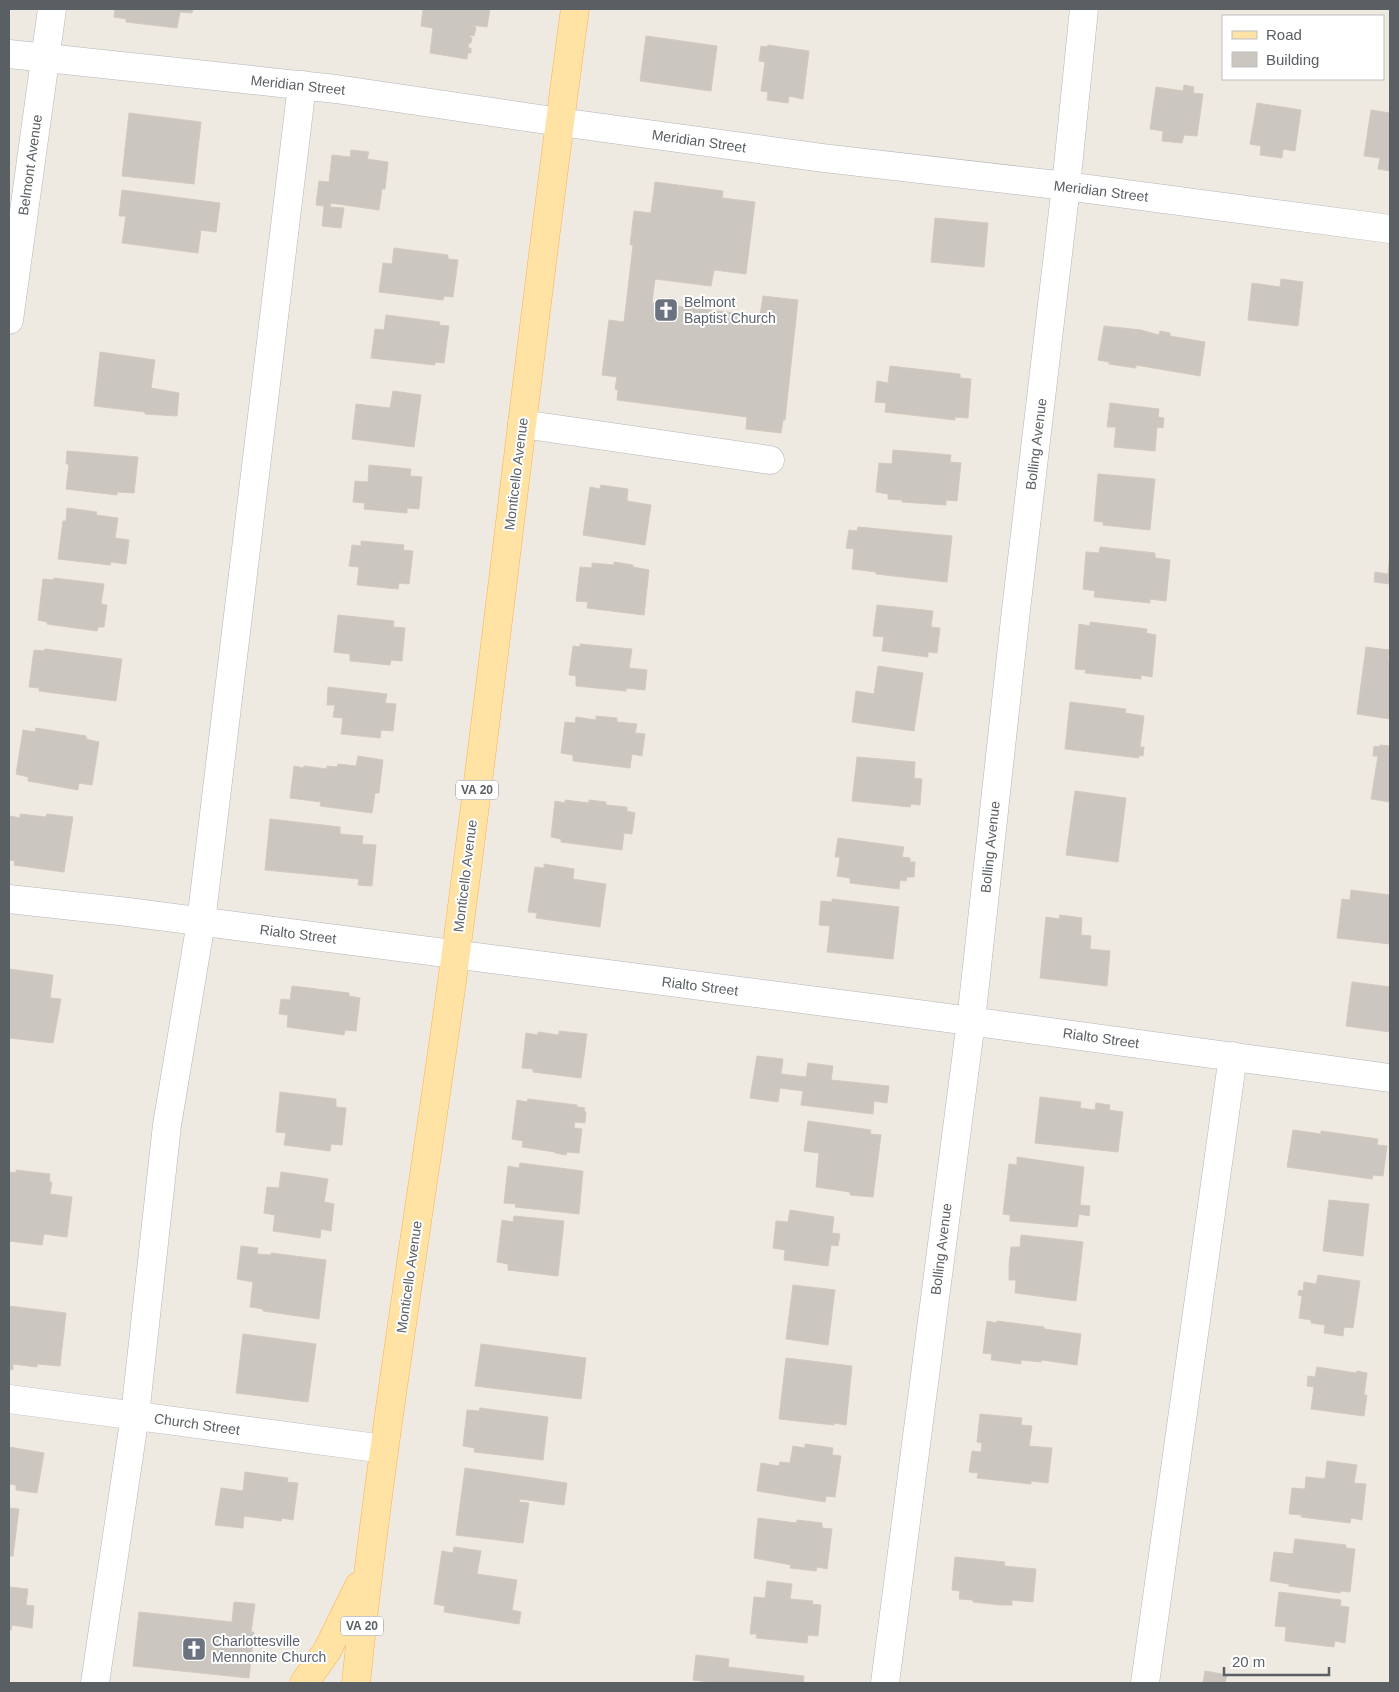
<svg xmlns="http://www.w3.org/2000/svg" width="1399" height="1692" font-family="Helvetica,sans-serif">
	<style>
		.building { fill: #cbc6c0; stroke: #d3cabf }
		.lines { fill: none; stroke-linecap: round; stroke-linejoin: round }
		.minor-casing { stroke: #b2b6ba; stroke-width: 29 }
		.major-casing { stroke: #fcb04c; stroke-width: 29 }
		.minor { stroke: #fff; stroke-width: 28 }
		.major { stroke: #ffe3a5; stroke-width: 28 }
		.labels { text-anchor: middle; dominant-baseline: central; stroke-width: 4; stroke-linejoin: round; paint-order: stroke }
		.shield { fill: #fff; stroke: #8b8f92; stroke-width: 1 }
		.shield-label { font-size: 12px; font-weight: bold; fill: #595f63 }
		.street-label { font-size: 14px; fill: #595f63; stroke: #fff }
		.worship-label { font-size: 14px; fill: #5b616d; stroke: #fff; text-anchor: start }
	</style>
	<rect width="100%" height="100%" fill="#eee9e1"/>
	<!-- building -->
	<path class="building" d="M115 9H199H193L192 13 180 12 177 28 126 22V19L114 17Z
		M423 9H490L487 27 471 25 476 27 474 36 470 35V37L472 38 471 43H469L468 48H471V53H468L467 59 430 53 433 28 421 26Z
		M646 36 717 46 711 91 640 81Z
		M768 45 809 51 803 99 789 96 788 103 767 100 768 92 761 91 765 62 759 61 761 46 767 47Z
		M1184 85 1194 87 1193 93 1203 94 1197 136 1184 135 1182 143 1162 141 1163 131 1150 129 1156 87 1183 91Z
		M1257 103 1301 110 1295 151 1283 149 1282 158 1260 155 1261 146 1250 144Z
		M1371 110 1390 113V171L1378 169 1380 158 1364 156Z
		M129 113 201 122 194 184 122 176Z
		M351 150 369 152 367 159 388 162 385 189H382L379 210 331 203 330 207 344 208 341 228 322 226 324 206 316 205 319 181 329 182 332 155 350 157Z
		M655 182 723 191 722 198 755 202 746 274 714 270 711 286 655 279 652 303 760 316 763 296 798 300 785 420H783L781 433 746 429 747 417 617 400 618 390 615 389 617 377 602 375 609 320 624 322 633 245H630L634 211 651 213Z
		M122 190 220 203 216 232 201 230 198 253 122 243 126 216H119Z
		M935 218 988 223 984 267 931 262Z
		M394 248 448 255V259L458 260 453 297 444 296 443 300 379 292 383 263 392 264Z
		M1281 279 1303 282 1298 326 1248 320 1252 283 1280 287Z
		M386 315 440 322 439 325 449 326 444 363 435 362V365L371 358 375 329 384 330Z
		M1104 326 1141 330 1159 335 1160 331 1170 333V336L1205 342 1200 376 1136 365V368L1109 364V362L1098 360Z
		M100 352 155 360 151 388 179 393 177 416 145 414V412L94 406Z
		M890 366 960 374V378L971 379 968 418 955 417V420L885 412 886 403 875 402 877 381 888 383Z
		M393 391 421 395 414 447 352 439 356 404 390 408Z
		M1110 403 1159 409 1158 417 1164 418 1163 428 1157 427 1155 451 1114 447 1116 427H1107Z
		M893 450 951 455 950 462 961 463 957 501 946 500V505L902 502V500L888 499V494L876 492 879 463 892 464Z
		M67 451 138 457 134 493 117 492V495L66 489 69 464H66Z
		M369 465 411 469 410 476 422 477 419 509 407 508V513L364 509 365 503 353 502 355 481 368 482Z
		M1098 474 1155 479 1150 530 1103 525V522L1094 521Z
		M601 485 628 489 627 501 651 505 645 545 583 535 590 487 600 489Z
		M67 508 97 512 96 515 118 518 115 538 129 540 126 564 111 562 110 565 58 559 63 521H66Z
		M858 527 952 536 947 582 876 574V572L852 569 854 549 846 548 849 530 857 531Z
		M361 541 404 545 403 550 413 551 409 584 399 583 398 589 357 585 359 567 349 566 352 545 361 546Z
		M1100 547 1155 553V558L1170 560 1166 601 1150 599V603L1094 597 1095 591 1083 589 1086 552 1099 553Z
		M1390 554V584L1374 582 1375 572 1388 574Z
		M614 562 633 565V567L649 570 644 615 587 608 588 602 576 601 580 567 592 568V563L614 565Z
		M54 578 104 584 101 604 107 605 104 627H98L97 631 47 624V622L38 620 43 579 54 580Z
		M877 605 933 611 931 627 940 628 937 653 928 652V657L882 651 884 637 873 636Z
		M338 615 394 621 393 627 405 628 402 661 391 660 390 665 350 661V654L334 652Z
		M1090 622 1147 629 1146 633 1156 635 1152 677 1141 675V679L1085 673 1086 670 1075 669 1079 624 1090 626Z
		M580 644 632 649 629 668 647 670 645 690 626 688V691L576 686V676L569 675 573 646 580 647Z
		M1366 647 1389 650 1388 660H1390V719L1357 714Z
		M45 649 122 659 116 701 39 691V688L29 687 34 650 44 651Z
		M878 666 923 673 914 731 852 722 856 691 874 694Z
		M328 687 387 694 385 703 396 704 393 731 381 730 380 738 341 734 343 718 333 717 335 705H327Z
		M1070 702 1126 709 1125 713 1144 716 1140 747H1144L1143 756 1139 755V758L1065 749Z
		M596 716 617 718V722L637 724 635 733 645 734 642 756 632 754 630 768 573 761V755L561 753 565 722 575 723 576 717 596 720Z
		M36 728 86 736V739L99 742 92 785 79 783 78 790 28 781V777L16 774 23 730 35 732Z
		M1380 745 1390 746V802L1371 799 1378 756H1373L1374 746 1379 747Z
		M358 756 383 760 379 793H375L372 813 320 806 321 802 290 798 294 766 303 768 304 766 327 769V766L337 767 338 764 356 766Z
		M857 757 915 762 914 778 922 779 920 805 911 804 910 807 852 801Z
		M1075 791 1126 798 1118 862 1066 855Z
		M565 800 589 803V800L606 802V805L627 807V811L635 813 632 834 624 833 622 850 561 842V839L551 837 555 801 565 803Z
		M20 814 46 817 47 814 73 817 64 872 14 865 15 861 9 860 10 816 20 818Z
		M270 819 340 827V834L363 836 362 844 376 845 372 886 358 885 359 879 265 870Z
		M838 838 904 847 902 857 910 858V862H915L914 877H907L906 881 900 880 899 889 850 883V878L837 876 840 857H835Z
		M544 864 574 869 573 879 606 884 600 927 536 918 537 913 528 912 535 867 544 868Z
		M1351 890 1390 895V944L1337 938 1342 899 1350 900Z
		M832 899 899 907 893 959 827 952 830 926 819 925 821 901 832 902Z
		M1060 915 1082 918 1081 935 1091 936 1090 949 1110 951 1107 986 1040 978 1046 917 1059 919Z
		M9 969 53 975 50 998 61 999 53 1043 9 1038Z
		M1352 982 1390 987V1032L1346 1026Z
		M292 986 349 993V996L360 998 356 1031 345 1030 344 1035 287 1027 288 1015 279 1014 281 999 290 1000Z
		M559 1031 587 1034 581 1078 533 1072V1069L522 1068 526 1033 538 1035V1032L559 1035Z
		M757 1056 783 1059 781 1074 806 1077 808 1063 833 1066 831 1080 889 1086 887 1103 874 1101 873 1114 801 1105 803 1091 780 1088 778 1102 750 1098Z
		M280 1092 336 1099V1107L346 1108 342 1145 331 1144 330 1151 284 1145 286 1133 276 1132Z
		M1040 1097 1081 1102 1080 1108 1095 1110 1096 1103 1110 1105 1109 1110 1123 1112 1118 1152 1035 1143Z
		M528 1099 577 1105V1107L585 1108 584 1111 586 1112 585 1123 575 1122 574 1128 582 1129 579 1153 567 1152 566 1155 555 1153V1152L522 1147 523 1141 512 1139 517 1100 527 1102Z
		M808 1121 871 1130 870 1134 881 1135 873 1197 850 1195V1192L816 1187 819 1153 804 1151Z
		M1293 1130 1321 1134V1131L1378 1139 1377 1145 1387 1146 1383 1176 1373 1175 1372 1179 1287 1167Z
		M1017 1157 1084 1167 1080 1205 1090 1206 1089 1216 1079 1214 1077 1227 1010 1221V1215L1003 1214 1009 1164 1017 1165Z
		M520 1163 583 1171 579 1214 515 1207 516 1204 504 1203 508 1166 519 1168Z
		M16 1170 50 1174 49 1182H52L50 1194 72 1197 67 1237 44 1234 42 1245 9 1241V1172L16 1173Z
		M281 1172 328 1179 324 1202 334 1204 331 1231 321 1229 320 1238 273 1231 275 1215 264 1213 267 1187 279 1188Z
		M1329 1200 1369 1204 1363 1256 1323 1251Z
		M790 1210 834 1217 832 1233 840 1234 838 1246 831 1245 828 1266 784 1260 785 1250 773 1248 776 1221 788 1222Z
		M514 1216 564 1221 558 1276 508 1270V1264L497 1262 502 1220 513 1222Z
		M1021 1235 1083 1242 1076 1301 1015 1293 1016 1280H1009V1264L1011 1247H1020Z
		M241 1246 258 1248 257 1254 271 1255V1253L326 1260 319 1319 263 1311V1309L250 1307 253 1282 237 1279Z
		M1318 1275 1360 1281 1353 1328 1344 1327 1343 1336 1324 1333 1325 1325 1311 1323V1320L1299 1318 1302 1296 1298 1295 1299 1290 1303 1291 1304 1282 1316 1284Z
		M793 1285 835 1290 828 1345 786 1339Z
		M9 1306 66 1313 60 1366 37 1364V1367L13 1364V1370L9 1369Z
		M987 1321 997 1323V1321L1044 1327V1329L1081 1334 1077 1365 1042 1360 1041 1362 1021 1360V1364L991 1360 992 1354 983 1353Z
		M243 1334 316 1344 308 1402 236 1393Z
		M481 1344 586 1358 581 1399 475 1386Z
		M786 1358 852 1366 846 1425 834 1423V1425L779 1419Z
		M1317 1367 1356 1373 1357 1371 1367 1373 1364 1395H1367L1364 1416 1311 1409 1314 1387 1307 1386 1308 1376 1315 1377Z
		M480 1408 548 1417 543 1460 474 1452 475 1448 463 1446 467 1410 479 1411Z
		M980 1414 1022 1418 1021 1425 1032 1426 1029 1446 1052 1448 1048 1483 1031 1481V1484L977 1478 978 1473 969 1472 972 1451 981 1452 982 1443 977 1442Z
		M805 1444 833 1448 832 1455 841 1456 835 1497 826 1496 825 1502 757 1491 761 1463 779 1466 780 1462 790 1463 793 1446 805 1448Z
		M9 1447 44 1453 37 1493 16 1490V1485L9 1484Z
		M1327 1461 1357 1465 1354 1483 1366 1484 1362 1520 1351 1518 1350 1523 1301 1517 1302 1515 1289 1514 1292 1488 1305 1489 1306 1477 1325 1479Z
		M465 1468 567 1483 564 1505 520 1499 519 1502 529 1503 523 1543 456 1535Z
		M245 1472 288 1478 287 1482 298 1483 293 1520 282 1518 281 1521 244 1516 243 1528 215 1525 221 1488 243 1491Z
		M9 1508 19 1509 13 1556H9Z
		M758 1518 796 1523 797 1520 822 1523V1528L832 1529 827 1569 817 1567 816 1571 790 1568 791 1565 754 1558Z
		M1295 1539 1346 1545V1548L1355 1549 1350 1592 1341 1591 1340 1593 1289 1586V1584L1270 1581 1274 1552 1293 1554Z
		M454 1547 481 1551 477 1574 517 1580 512 1610 521 1612 519 1624 444 1612 445 1606 434 1604 442 1551 453 1553Z
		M955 1557 1005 1562 1004 1566 1036 1569 1033 1602 1012 1600V1605H1000L973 1602V1600L959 1599 960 1591 952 1590Z
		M767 1581 792 1584 790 1599 813 1601 812 1604 821 1605 818 1636 808 1635 807 1643 756 1638 757 1634H750L754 1597 765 1598Z
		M9 1587 28 1589 26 1605 34 1606 32 1628 12 1625 11 1630H9Z
		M1279 1592 1341 1600 1340 1606 1349 1607 1345 1643 1335 1641 1334 1647 1285 1641 1286 1627 1275 1626Z
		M234 1602 255 1604 251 1632H254L249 1678 133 1666 139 1612 232 1622Z
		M696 1655 729 1659 728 1667 804 1676 803 1683H810H718L693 1680Z
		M1205 1671 1227 1675 1225 1683H1203Z"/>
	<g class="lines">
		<defs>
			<path id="minor" d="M9 54 336 89 560 122 823 158 1066 186 1390 229
				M9 320 52 9
				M522 424 770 460
				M9 899 128 912 925 1015 1390 1078
				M9 1399 384 1449
				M95 1683 135 1415 167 1125 201 922 302 85
				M885 1683 971 1021 1016 610 1066 186 1084 9
				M1145 1683 1233 1056"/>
			<path id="major" d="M304 1683 327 1651 359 1586
				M356 1683C381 1438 423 1196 456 952 498 638 532 323 575 9"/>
		</defs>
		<!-- minor casing -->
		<use href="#minor" class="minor-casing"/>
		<!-- major casing -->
		<use href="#major" class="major-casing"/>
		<!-- minor -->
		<use href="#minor" class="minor"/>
		<!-- major -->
		<use href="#major" class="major"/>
	</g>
	<!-- icons -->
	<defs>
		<symbol id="church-square" viewBox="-11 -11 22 22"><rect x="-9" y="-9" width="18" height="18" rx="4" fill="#6b7280" stroke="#fff"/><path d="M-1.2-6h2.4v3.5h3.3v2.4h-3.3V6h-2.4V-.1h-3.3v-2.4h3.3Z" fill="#fff"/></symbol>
	</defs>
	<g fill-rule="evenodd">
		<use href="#church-square" x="652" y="296" width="28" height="28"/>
		<use href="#church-square" x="180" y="1635" width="28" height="28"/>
	</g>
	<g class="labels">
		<!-- shield labels -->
		<g class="shield">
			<rect x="456" y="780.5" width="42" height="19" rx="4"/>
			<rect x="341" y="1616.5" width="42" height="19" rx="4"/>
		</g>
		<g class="shield-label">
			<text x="477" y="790">VA 20</text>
			<text x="362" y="1626">VA 20</text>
		</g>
		<!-- street labels -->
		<g class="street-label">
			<text transform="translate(298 85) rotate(6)">Meridian Street</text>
			<text transform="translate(699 141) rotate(8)">Meridian Street</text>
			<text transform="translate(30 165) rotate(-82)">Belmont Avenue</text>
			<text transform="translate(1101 191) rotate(7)">Meridian Street</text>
			<text transform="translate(1036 444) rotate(-83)">Bolling Avenue</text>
			<text transform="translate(516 474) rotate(-83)">Monticello Avenue</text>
			<text transform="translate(990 847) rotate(-84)">Bolling Avenue</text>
			<text transform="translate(465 876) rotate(-83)">Monticello Avenue</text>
			<text transform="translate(298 934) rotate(7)">Rialto Street</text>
			<text transform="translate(700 986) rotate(7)">Rialto Street</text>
			<text transform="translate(1101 1038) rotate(8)">Rialto Street</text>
			<text transform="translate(941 1249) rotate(-83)">Bolling Avenue</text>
			<text transform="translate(409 1277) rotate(-82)">Monticello Avenue</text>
			<text transform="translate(197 1424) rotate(8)">Church Street</text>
		</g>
		<!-- worship labels -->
		<g class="worship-label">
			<text x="684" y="302">Belmont<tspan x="684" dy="16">Baptist Church</tspan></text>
			<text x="212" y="1641">Charlottesville<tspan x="212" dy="16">Mennonite Church</tspan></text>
		</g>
	</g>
	<!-- border -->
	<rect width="1399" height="1692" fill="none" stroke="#595f63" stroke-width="20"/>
	<!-- legend -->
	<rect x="1222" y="15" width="162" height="65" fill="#ffffff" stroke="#bdbfc1"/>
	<rect x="1232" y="31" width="25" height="8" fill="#ffe3a5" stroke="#bdbfc1"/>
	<text x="1266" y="40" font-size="15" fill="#595f63">Road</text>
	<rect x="1232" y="52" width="25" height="15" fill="#cbc6c0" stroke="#bdbfc1"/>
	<text x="1266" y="65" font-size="15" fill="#595f63">Building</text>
	<!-- scale -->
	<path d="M1224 1667v8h105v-8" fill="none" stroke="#595f63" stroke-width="2.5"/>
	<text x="1232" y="1667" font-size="15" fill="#595f63" stroke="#ffffff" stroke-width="4" paint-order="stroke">20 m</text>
</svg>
